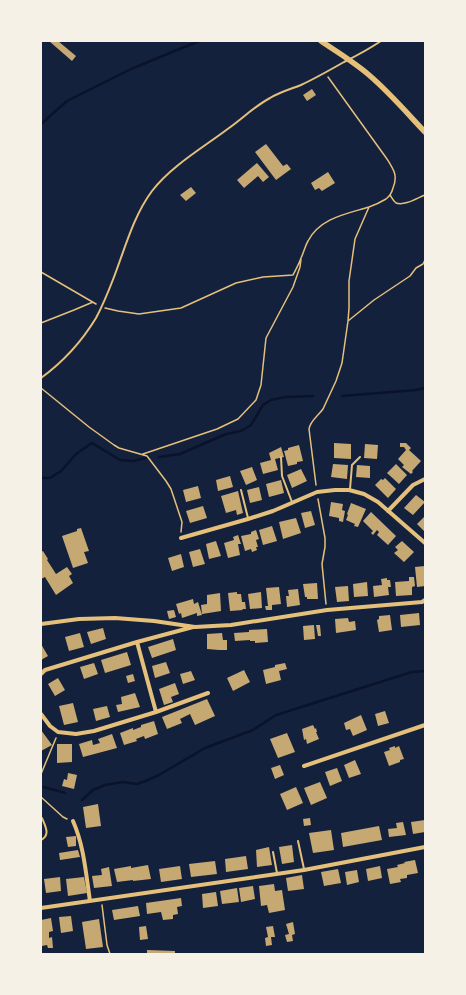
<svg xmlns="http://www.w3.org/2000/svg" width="466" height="995" font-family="'Golos Text',sans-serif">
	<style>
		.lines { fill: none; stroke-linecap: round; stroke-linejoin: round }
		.stream { stroke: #0b132b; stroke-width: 2.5 }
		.building { fill: #c6a872 }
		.path { stroke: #e5c07b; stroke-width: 1.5 }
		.service { stroke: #e5c07b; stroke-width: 2 }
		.minor { stroke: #e5c07b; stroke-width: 4 }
		.secondary { stroke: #e5c07b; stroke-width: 5.5 }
	</style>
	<rect width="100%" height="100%" fill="#14213d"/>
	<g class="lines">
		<!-- stream -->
		<path class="stream" d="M41 124 67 101 131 69 199 41
			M342 396 416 390 425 388
			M159 457 180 454 226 434 241 431 251 425 263 405 271 400 285 397 313 396
			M41 478H50L61 471 76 454 92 443 120 460 133 461 146 458
			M44 787 65 793
			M82 800 93 790 105 785 123 782 137 784 148 780 159 775 205 748 253 730 276 715 412 672 425 671"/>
	</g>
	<!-- building -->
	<path class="building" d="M49 41H58L76 56 72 61Z
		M312 89 316 95 307 101 303 95Z
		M266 144 283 166 287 164 291 169 276 180 255 152Z
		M257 163 269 177 263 182 258 176 244 188 237 180Z
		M328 172 335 183 322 191 319 188 315 190 311 183Z
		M191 187 196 193 186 201 180 195Z
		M334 443 351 444V459L334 458Z
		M400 443H406L411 448 409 450 421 461 412 471 413 472 411 474 402 467 404 465 398 459 406 450 404 447H400Z
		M365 444 378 445 377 459 364 458Z
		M299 445 303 461 297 462V464L288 466 284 451 288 450V448Z
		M281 447 284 457 275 459 278 470 263 474 260 463 271 460 269 453Z
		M333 464 348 465 347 479 331 477Z
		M396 464 407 475 399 484 387 473Z
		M357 465 370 466V478L356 477Z
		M252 467 257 480 246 485 240 471Z
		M301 469 307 481 292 488 287 475Z
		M230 476 233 487 218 491 216 480Z
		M385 478 396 489 388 498 375 485 381 479 383 480Z
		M281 480 284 493 269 497 266 484Z
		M198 486 201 498 186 502 183 490Z
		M259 487 262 500 250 503 247 490Z
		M238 491 243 513 237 515 236 510 226 513 221 496Z
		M416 495 425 502 413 515 404 508Z
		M331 502 343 504 342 510 345 511 343 522 339 521V518L329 516Z
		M351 503 366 509 358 527 354 526 355 524 346 520 348 515 347 514Z
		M203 506 207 518 190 523 186 511Z
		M311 511 315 525 305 528 301 513Z
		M371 512 396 536 388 545 377 535 379 532 377 530 373 535 371 533 373 531 363 521Z
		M425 516V532L417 524Z
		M296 518 301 533 283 539 279 522Z
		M272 526 277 541 263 545 259 530Z
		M81 528 89 551 84 552 88 563 73 568 62 536 77 531V529Z
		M256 530 259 539 256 540 258 547H256L257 550 252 552 251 549 245 551 241 536 251 534V532Z
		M238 535 241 544H238L240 555 228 558 224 543 234 540 233 537Z
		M216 541 221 556 209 559 206 544Z
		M402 541 414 552 404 562 394 553 398 550 395 547Z
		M200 549 205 564 193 567 189 552Z
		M43 551 48 559 47 560 56 574 67 567 72 574 69 576 73 583 56 595 45 577 41 579V552Z
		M181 554 184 567 172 571 168 558Z
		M425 566V586L417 587 415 567Z
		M409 577H414L415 586 412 587V595L396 596 395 582 409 581Z
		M387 578V580H390L391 587H388L389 595 374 597 373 586 382 585 381 579Z
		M367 582 368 596 354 597 353 584Z
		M317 583 318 599H307V597H305L303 584Z
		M348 586 349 601 337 602 335 587Z
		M279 587 281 604 272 605V610H266L265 606H268L266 588Z
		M298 589 300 605 287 607 286 596H289L288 590Z
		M237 592V594H241L242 602H245L246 609H242L243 610 230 611 228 593Z
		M261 592 262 608 250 609 248 594Z
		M220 593 221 611 202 614 201 605 207 604V595Z
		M193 599 194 604 198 602 202 615 197 616V613L182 618 181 613 179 614 176 604Z
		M174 610 176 617 169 619 167 611Z
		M419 613 420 625 401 627 400 615Z
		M390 615 392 630 379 632 377 620 379 619V616Z
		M348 618 349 622 355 621 356 630 336 633 335 619Z
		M314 625 315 639 304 640 303 626Z
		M316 625H320L321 636H318Z
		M103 628 106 639 91 644 87 632Z
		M267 629 268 642 255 643V641H250V640L235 641 234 633 249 632V630Z
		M80 633 84 647 69 651 65 637Z
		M222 633 223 640H227V650H219L207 649V634Z
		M173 639 176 650 152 658 148 647Z
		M41 644 48 656 41 660Z
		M127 652 131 665 105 673 101 660Z
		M166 662 170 673 155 678 152 666Z
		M94 663 98 674 84 679 80 667Z
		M285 663 287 669 279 671 281 680 266 684 263 670 275 667V665Z
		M244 670 250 682 233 691 227 678Z
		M191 671 195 680 183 684 180 674Z
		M133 674 135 681 128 683 126 676Z
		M58 678 65 690 55 696 48 684Z
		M175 683 179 694 171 697 173 702 164 705 159 689Z
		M135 693 140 707 118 712 116 705 122 704 121 697Z
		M207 699 215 716 195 725 190 714 180 719 182 723 167 729 162 717Z
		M73 703 78 722 64 725 59 706Z
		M107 706 110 717 96 721 93 709Z
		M385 711 389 723 378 726 375 714Z
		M361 715 367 730 353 736 350 729 346 730 344 723Z
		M154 721 158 734 145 739 144 736 136 739 137 741 124 745 120 733 133 728V730L141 727V725Z
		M313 725 315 729 316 728 317 732H316L319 739 307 744 306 739 304 740 302 729Z
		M41 730 52 745 41 751Z
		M287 733 295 752 278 758 270 739Z
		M112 734 117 748 83 757 79 744 92 740 93 745 100 743 98 739Z
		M57 744H72V762L57 763Z
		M395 746V748L399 746 404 759 400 760V762L389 766 384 752 390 750 389 748Z
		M355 760 361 774 349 778 344 765Z
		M280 765 284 775 275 779 271 768Z
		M337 768 342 781 330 786 325 772Z
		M68 773 77 775 74 789 62 786 64 779 67 780Z
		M320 782 327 798 311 805 304 788Z
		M296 787 303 803 287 810 280 794Z
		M98 804 101 826 86 828 83 807Z
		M310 818 311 825 304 826 303 819Z
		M425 820V832L413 834 411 822Z
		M403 822 406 835 389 837 388 829 397 828 396 823Z
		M379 826 382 840 343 847 341 833Z
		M331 830 334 850 313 853 309 833Z
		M76 836V846L68 847 66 837Z
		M292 845 294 862 282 864 279 847Z
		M269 847 272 865 257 867 256 850Z
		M78 850 80 857 60 860 59 853Z
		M246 856 248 869 226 872 225 859Z
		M415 860 418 873 407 875V878L400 879 401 882 390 884 387 869 398 867 397 865 405 863 404 862Z
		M215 861 217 874 191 877 189 864Z
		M148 865 151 879 133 881V880L117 882 114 869 131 866V868Z
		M180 866 182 879 161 882 159 869Z
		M380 866 382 878 368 881 366 869Z
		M109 867 112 886 94 888 92 876 102 875 101 869Z
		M338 869 341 883 324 886 321 872Z
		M357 870 359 882 347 885 345 872Z
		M302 875 304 889 288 891 286 878Z
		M60 877 61 891 46 893 44 879Z
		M84 877 87 893 68 896 66 879Z
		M274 884 275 891 282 890 285 910 269 913 267 905 261 906 259 886Z
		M253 886 255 899 241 902 239 888Z
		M237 888 239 902 222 904 220 891Z
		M216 892 218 906 203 908 202 894Z
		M181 898 182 906 177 907 178 914 173 915V919L163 920 161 912 147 914 146 903Z
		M138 906 140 916 114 920 112 910Z
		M71 916 73 931 61 933 59 917Z
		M51 918 53 931 49 932V938L52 937 53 948H48L47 945 42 946 41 920Z
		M99 919 103 947 86 949 82 922Z
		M293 922 295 934 292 935 293 941 287 942 285 935 289 934 286 924Z
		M146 926 148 939 140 940 139 927Z
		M273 926 275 937H271L272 945 266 946 265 938 268 937 266 927Z
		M147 950 175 951V954H147Z"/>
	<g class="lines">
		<!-- path -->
		<path class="path" d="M390 195C392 198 393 201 396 203 405 206 417 198 425 195
			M41 272 96 304
			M105 308 118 311 139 314 181 308 236 283 263 277 293 275C296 269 299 264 301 258 304 252 305 246 308 241 320 218 346 214 369 207
			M348 321 374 300 410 276 416 268 423 264 425 260
			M41 323 74 310 93 302
			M41 388 89 427 114 445 119 448 147 456 166 481 171 489 182 522 181 532
			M143 454 217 429 238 419 256 400 261 385 266 338 293 287 300 267 301 259
			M316 485 309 429C310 421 318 416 323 409L336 381 342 363 348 321 349 308V281L355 239 369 207C375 205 381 202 386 199 390 196 392 192 393 188 398 176 394 170 387 159L328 77
			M318 499 325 538V547L322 564 326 604
			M41 774 56 738
			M41 797 63 817 67 819
			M102 905 107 945 110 954"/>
		<!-- service -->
		<path class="service" d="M41 378C63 362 82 341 96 318 103 305 109 290 114 277 125 248 134 215 152 191 171 166 204 147 229 128 243 118 255 106 270 98 280 92 291 89 301 85 316 78 330 70 344 62 356 56 369 49 381 41
			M281 457 282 476 292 502
			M350 489 352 465 360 457
			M241 490 248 518
			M41 840C51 835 45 826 42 818
			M298 841 304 869
			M273 852 277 873"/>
		<!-- minor -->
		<path class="minor" d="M388 511 413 485 425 479
			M181 538 248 519 273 511 317 492 335 490H349L364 494 378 502 425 543
			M41 624 79 619 115 618 154 621 195 627 231 625 327 610 422 602 425 600
			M41 674 45 670 137 642 193 627
			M156 712 208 693
			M41 714 50 726 58 732 76 734 94 731 156 712 137 642
			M304 766 425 725
			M73 821C84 846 86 874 90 901
			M41 908 304 870 425 847"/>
		<!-- secondary -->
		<path class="secondary" d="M321 41C337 52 354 62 369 75 389 92 407 113 425 132"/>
	</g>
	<!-- border -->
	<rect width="466" height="995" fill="none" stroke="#f6f1e7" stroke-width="84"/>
</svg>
